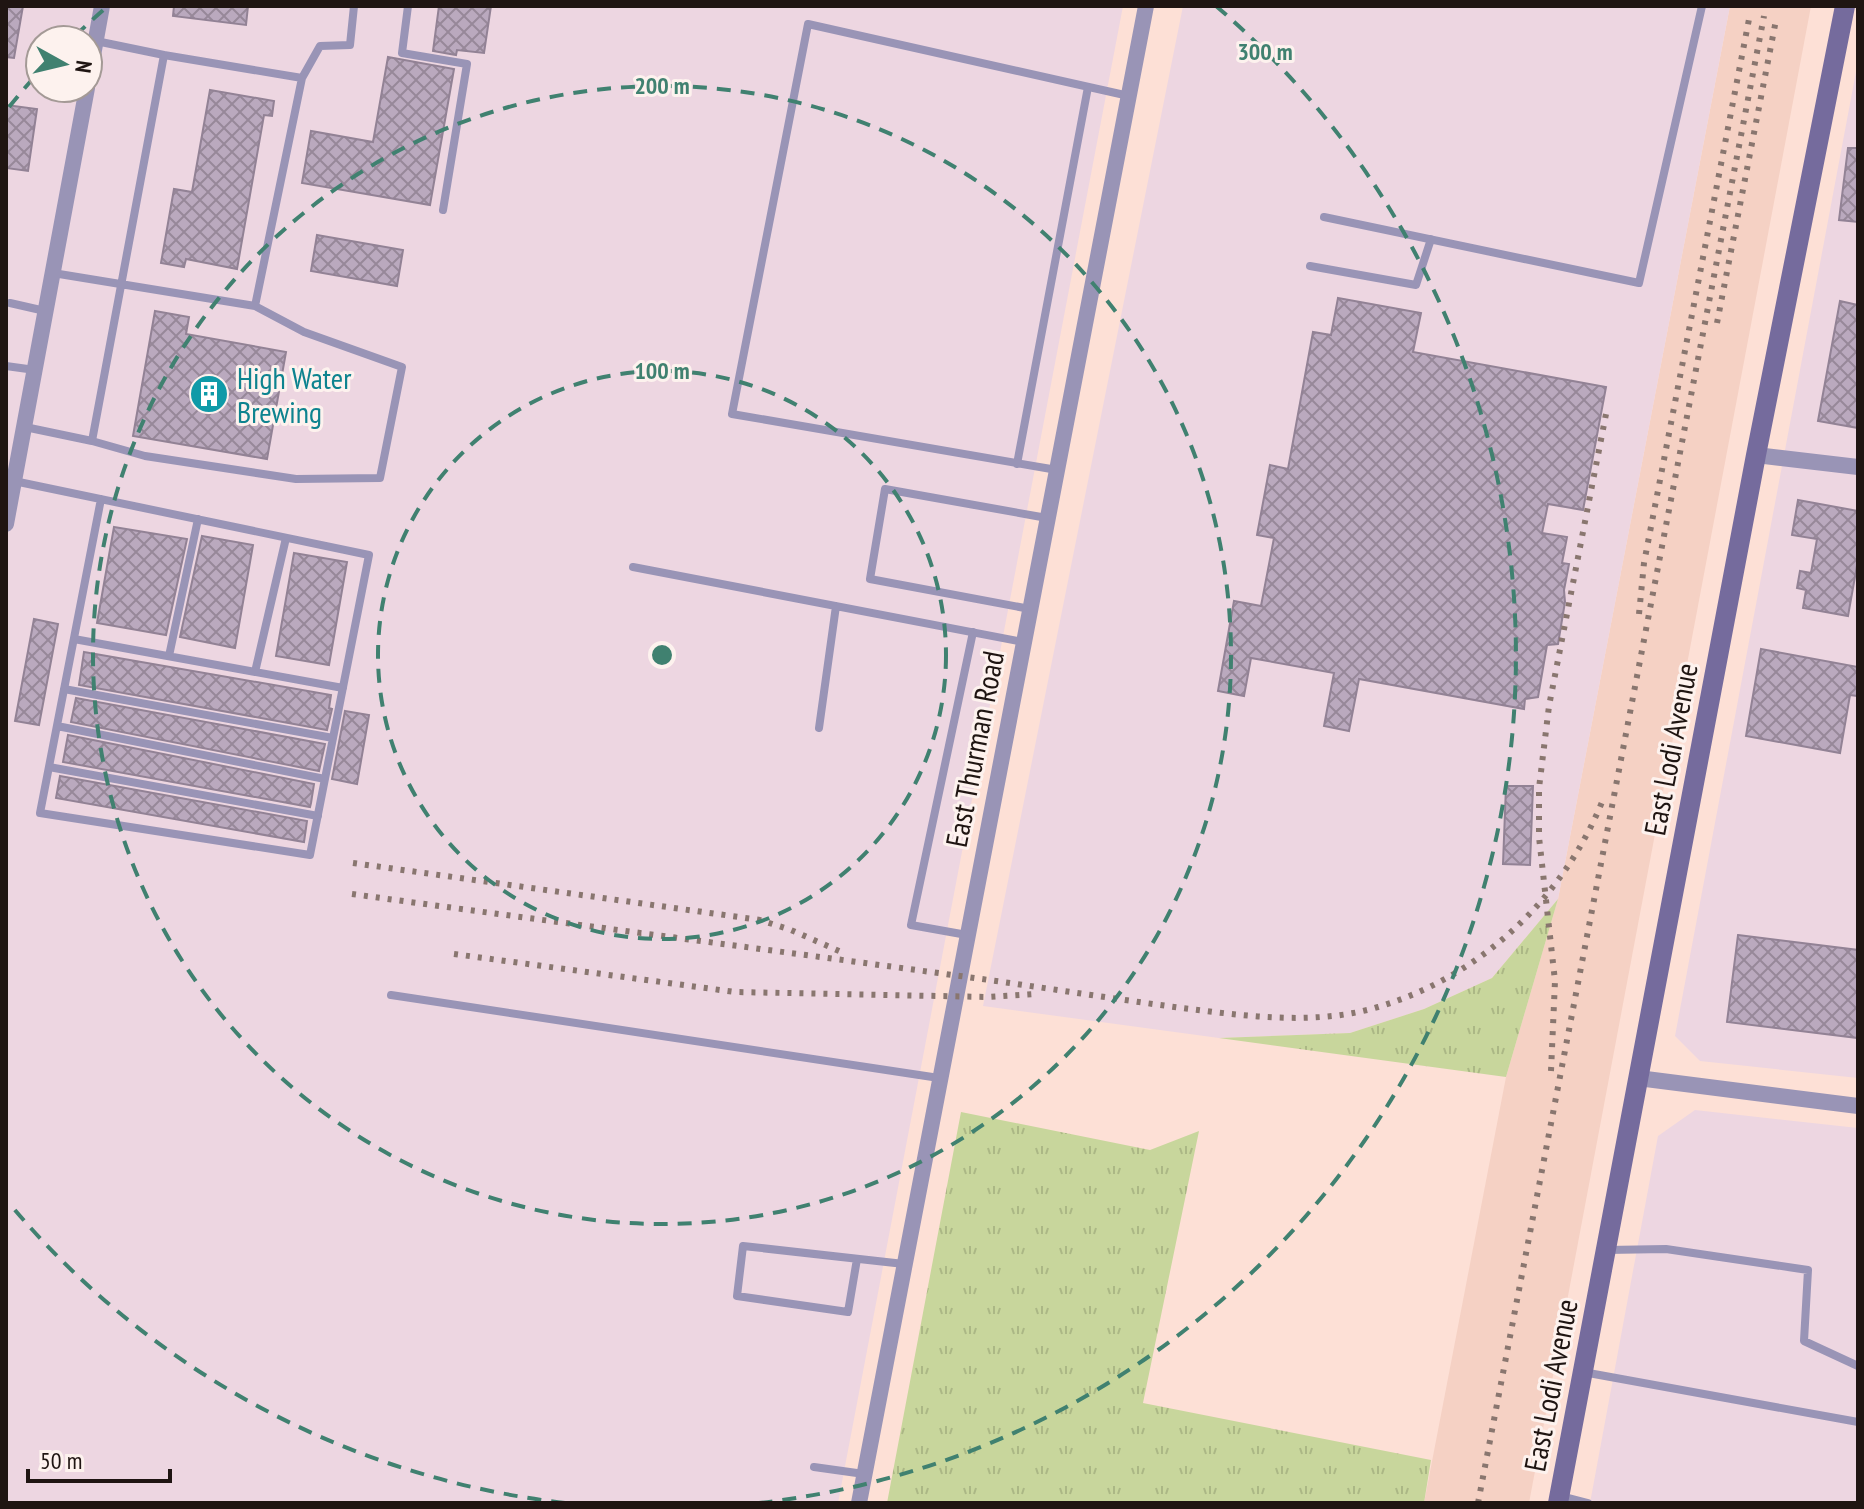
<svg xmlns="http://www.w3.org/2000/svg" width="1864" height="1509" font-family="'PT Sans Narrow',sans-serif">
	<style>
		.built { fill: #f5d1c4 }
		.industrial { fill: #edd6e1; fill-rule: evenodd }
		.grass { fill: url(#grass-tufts) }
		.building { fill: url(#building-cross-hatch); stroke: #928295; stroke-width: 2 }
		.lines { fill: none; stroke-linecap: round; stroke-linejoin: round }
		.lane { stroke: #9994b6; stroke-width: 8 }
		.street { stroke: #9994b6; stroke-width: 16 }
		.secondary { stroke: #756b9d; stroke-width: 20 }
		.rail { stroke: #89766f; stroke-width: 6; stroke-dasharray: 4 8; stroke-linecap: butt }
		.ring { fill: none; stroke: #408170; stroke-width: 4; stroke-dasharray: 14 10 }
		.labels { text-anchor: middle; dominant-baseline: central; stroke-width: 6; stroke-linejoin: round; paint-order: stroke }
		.culture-label { font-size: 30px; fill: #0d838f; stroke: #fdf2ee; text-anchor: start }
		.street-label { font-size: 30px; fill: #1f1512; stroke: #fdf2ee }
		.centre { fill: #408170; stroke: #fdf2ee; stroke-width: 4 }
		.ring-label { font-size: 24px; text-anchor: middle; font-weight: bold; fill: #408170; stroke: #fdf2ee; stroke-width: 6; stroke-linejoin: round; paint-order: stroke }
	</style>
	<defs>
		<pattern id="grass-tufts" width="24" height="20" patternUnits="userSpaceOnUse" patternTransform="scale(2)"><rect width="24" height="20" fill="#c8d69c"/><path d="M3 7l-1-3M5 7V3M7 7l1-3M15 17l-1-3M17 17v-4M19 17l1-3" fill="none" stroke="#abb785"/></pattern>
		<pattern id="building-cross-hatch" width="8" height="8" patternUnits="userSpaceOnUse" patternTransform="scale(2)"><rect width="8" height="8" fill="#baa9be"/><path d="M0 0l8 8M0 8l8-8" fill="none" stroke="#978899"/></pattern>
	</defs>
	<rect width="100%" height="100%" fill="#fde0d6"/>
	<!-- built -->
	<path class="built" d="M1730 6H1811L1529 1503H1424L1506 1077 1558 899Z"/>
	<!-- industrial -->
	<path class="industrial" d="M6 6H1123L838 1503H6ZM40 40H88V88H40Z
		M1183 6H1730L1558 899 1492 978 1424 1009 1350 1033 1219 1038 983 1006Z
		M1858 61V1078L1700 1061 1675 1036Z
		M1695 1110 1858 1128V1503H1590L1658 1136Z"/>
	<!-- grass -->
	<path class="grass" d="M1558 899 1506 1077 1219 1038 1350 1033 1424 1009 1492 978Z
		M961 1112 1150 1150 1199 1131 1143 1403 1431 1460 1424 1503H887Z"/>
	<!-- building -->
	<path class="building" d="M6 6H23L14 58 6 57Z
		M174 6H248L246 25 173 16Z
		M439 6H491L484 53 457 50 456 55 433 51Z
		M388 57 454 69 430 205 302 183 311 131 373 142Z
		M210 90 274 101 272 116 264 115 237 269 186 259 184 267 161 263 174 189 192 192Z
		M6 105 37 109 28 171 6 168Z
		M1848 148H1858V222L1839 220Z
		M317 235 403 250 397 286 311 271Z
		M1338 298 1421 313 1413 352 1606 387 1583 510 1548 504 1542 533 1567 537 1562 563 1569 564 1564 590 1565 602 1558 644 1547 645 1538 697 1525 699 1524 709 1359 679 1349 731 1324 726 1334 673 1251 658 1244 696 1218 691 1234 601 1261 606 1274 538 1257 535 1270 465 1288 469 1313 332 1331 335Z
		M1840 301 1858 305V428L1818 421Z
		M155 311 189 317 186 334 286 352 267 459 133 436Z
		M1798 500 1858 511V560L1848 616 1803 608 1806 590 1797 588 1800 571 1811 573 1817 539 1792 535Z
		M114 527 187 539 166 635 97 623Z
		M202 536 253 545 235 648 180 637Z
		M294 553 347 562 329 665 276 656Z
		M34 619 58 624 39 725 15 721Z
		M1761 649 1858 667V696L1850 695 1840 753 1746 736Z
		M84 652 331 695 329 708 332 709 327 730 79 685Z
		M76 698 325 744 319 771 71 722Z
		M345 711 369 715 357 784 332 779Z
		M68 735 314 784 311 803 310 807 63 762Z
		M60 776 307 821 304 842 56 798Z
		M1506 786H1533L1530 865 1503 864Z
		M1738 935 1858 950V1038L1727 1022Z"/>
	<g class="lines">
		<!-- lane -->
		<path class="lane" d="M408 6 402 53 467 64 443 210
			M37 54 40 55
			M302 78 320 46 350 45 354 6
			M1324 217 1639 283 1702 6
			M1310 266 1416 285 1431 239
			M53 273 255 306 302 78 164 55
			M10 303 45 311
			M6 366 35 370
			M25 427 92 441 164 55 96 41
			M92 441 145 456 296 479 380 478 402 367 304 332 255 306
			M1017 464 1088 87
			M1057 470 732 414 808 24 1129 96
			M14 481 369 555 310 855 40 813 101 499
			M633 567 1023 642
			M1030 609 870 579 885 489 1047 518
			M74 639 343 688
			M169 656 198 519
			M255 672 286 538
			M64 689 333 738
			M57 726 325 779
			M819 728 836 606
			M49 767 318 816
			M967 935 911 925 973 632
			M391 995 939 1078
			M1607 1250 1666 1249 1808 1270 1804 1341 1858 1366
			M857 1259 848 1312 737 1296 743 1246 904 1264
			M1583 1372 1858 1422
			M814 1467 864 1474
			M1561 1496 1588 1503"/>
		<!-- street -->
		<path class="street" d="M88 83 102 6
			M1756 455 1858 467
			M6 524 87 88
			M1638 1078 1858 1106
			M859 1503 1146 6"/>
		<!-- secondary -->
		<path class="secondary" d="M1558 1503 1756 455 1845 6"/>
		<!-- rail -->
		<path class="rail" d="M1717 323 1776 20
			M1639 614 1644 563 1750 14
			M353 863 760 920 791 930 846 954
			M352 894C554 922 757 948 960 976 1034 986 1108 998 1182 1008 1246 1016 1315 1026 1378 1007 1482 976 1565 897 1604 797
			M454 954 735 992 989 997 1035 994
			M1551 1071 1555 981 1539 837V788L1549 706 1607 409
			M1478 1503 1764 16"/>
	</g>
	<!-- distance rings -->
	<g class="ring">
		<circle cx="662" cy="655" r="284"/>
		<circle cx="662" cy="655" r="569"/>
		<path d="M565 1503A853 853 0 0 1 9 1203M9 107A853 853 0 0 1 38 73M75 36A853 853 0 0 1 108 6M1216 6A853 853 0 0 1 759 1503"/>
	</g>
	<!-- icons -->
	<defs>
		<symbol id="building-disc" viewBox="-11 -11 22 22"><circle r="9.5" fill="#0f9aa8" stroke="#fdf2ee"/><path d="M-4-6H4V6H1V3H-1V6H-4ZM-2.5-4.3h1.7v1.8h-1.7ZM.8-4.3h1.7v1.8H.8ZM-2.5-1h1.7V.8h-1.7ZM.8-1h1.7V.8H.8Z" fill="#fff"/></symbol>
	</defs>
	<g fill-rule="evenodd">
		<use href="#building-disc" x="187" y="372" width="44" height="44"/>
	</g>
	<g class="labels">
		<!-- culture labels -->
		<g class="culture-label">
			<text x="237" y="377">High Water<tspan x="237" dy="34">Brewing</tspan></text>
		</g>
		<!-- street labels -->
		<g class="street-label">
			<text transform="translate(974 749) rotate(-79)">East Thurman Road</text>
			<text transform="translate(1670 749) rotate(-79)">East Lodi Avenue</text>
			<text transform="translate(1550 1385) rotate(-79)">East Lodi Avenue</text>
		</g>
	</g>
	<circle cx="662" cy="655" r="12" class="centre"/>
	<g class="ring-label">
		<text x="1265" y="60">300 m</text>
		<text x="662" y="94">200 m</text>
		<text x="662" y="379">100 m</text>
	</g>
	<!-- border -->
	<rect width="1864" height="1509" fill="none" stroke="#1f1512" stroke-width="16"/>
	<!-- north arrow -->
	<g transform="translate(64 64) rotate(98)"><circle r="38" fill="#fdf2ee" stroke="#a49a96" stroke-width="2"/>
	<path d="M0-6L14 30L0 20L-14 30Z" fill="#408170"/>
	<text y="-12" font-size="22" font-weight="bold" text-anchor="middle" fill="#1f1512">N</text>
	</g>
	<!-- scale -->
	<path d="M28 1469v12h142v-12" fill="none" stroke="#1f1512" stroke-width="4"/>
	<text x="40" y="1469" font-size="24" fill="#1f1512" stroke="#fdf2ee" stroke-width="6" paint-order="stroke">50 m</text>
</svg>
